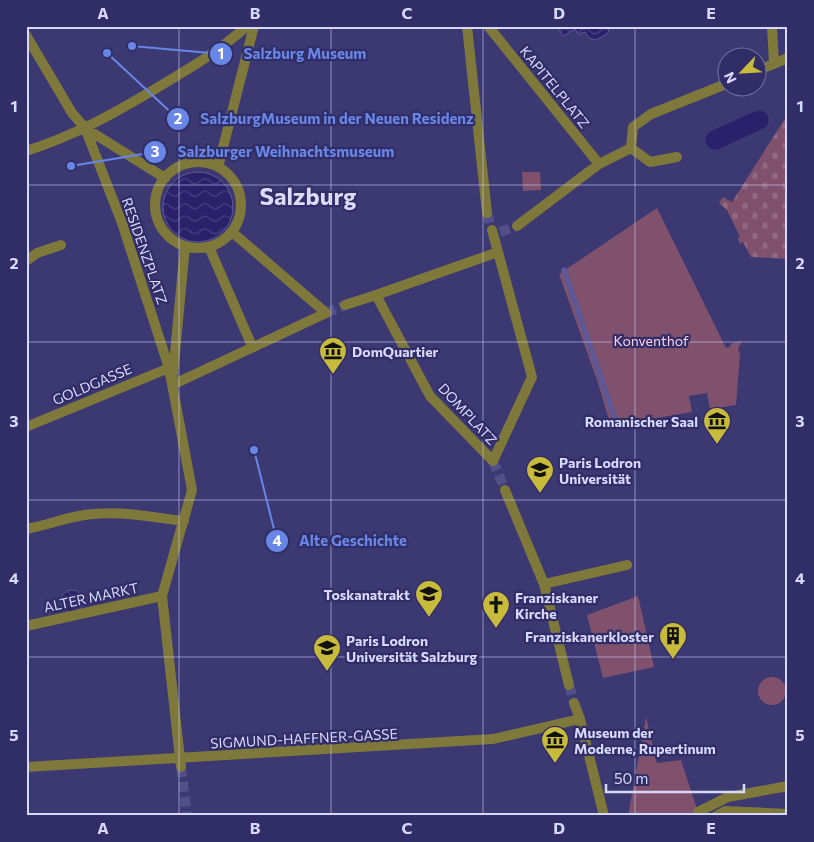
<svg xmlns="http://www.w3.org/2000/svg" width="814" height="842" font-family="Commissioner,sans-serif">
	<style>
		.green { fill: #7f516d }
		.cemetery { fill: url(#cemetery-stones) }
		.water { fill: url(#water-waves); stroke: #5f5896 }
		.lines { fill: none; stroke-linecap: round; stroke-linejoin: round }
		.stream { stroke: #5f5896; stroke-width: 5.5 }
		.canal { stroke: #2b216a; stroke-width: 19 }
		.pedestrian-tunnel { stroke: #525087; stroke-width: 10; stroke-dasharray: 10 5; stroke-linecap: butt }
		.pedestrian { stroke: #7e783b; stroke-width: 10 }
		.grid { fill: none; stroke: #d7d9fc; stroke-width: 1; stroke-opacity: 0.55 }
		.labels { text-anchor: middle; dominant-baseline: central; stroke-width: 4.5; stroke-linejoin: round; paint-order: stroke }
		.street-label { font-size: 14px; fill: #d7d9fc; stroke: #312d66 }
		.park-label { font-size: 14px; fill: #fdd0ea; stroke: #312d66 }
		.poi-label { font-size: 14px; font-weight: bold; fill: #d7d9fc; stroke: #312d66; text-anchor: start }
		.town-label { font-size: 24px; font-weight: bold; fill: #d9dbf7; stroke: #312d66 }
		.leader { fill: none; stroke: #6786e6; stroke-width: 2 }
		.callout-dot { fill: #6786e6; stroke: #312d66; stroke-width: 2 }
		.mark-label { font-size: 15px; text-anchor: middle; font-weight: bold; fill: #fff }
		.callout-label { font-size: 15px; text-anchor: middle; font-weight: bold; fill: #6786e6; stroke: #312d66; stroke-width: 4.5; stroke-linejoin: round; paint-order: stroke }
		.neatline { fill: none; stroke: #d7d9fc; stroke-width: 2 }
		.grid-label { font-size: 16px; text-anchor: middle; font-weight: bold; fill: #d7d9fc }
	</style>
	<defs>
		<pattern id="cemetery-stones" width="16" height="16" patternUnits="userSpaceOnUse" patternTransform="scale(1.25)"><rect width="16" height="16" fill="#7f516d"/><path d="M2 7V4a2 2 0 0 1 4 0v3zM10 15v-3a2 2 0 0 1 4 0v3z" fill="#906983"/></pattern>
		<pattern id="water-waves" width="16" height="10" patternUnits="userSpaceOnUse" patternTransform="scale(1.25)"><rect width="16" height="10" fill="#2b216a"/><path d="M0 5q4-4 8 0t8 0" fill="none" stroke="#494180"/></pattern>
	</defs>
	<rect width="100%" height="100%" fill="#3b3872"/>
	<!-- green -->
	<path class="green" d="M522 172H540L541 190 523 191Z
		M657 208 726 348 731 346 730 344 742 341 738 349 740 354 736 405 710 409 707 393 689 396 692 412 611 426 597 380 559 274Z
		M638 596 654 667 603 678 587 615Z
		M758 691a14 14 0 1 1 28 0a14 14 0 1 1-28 0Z
		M646 717 657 763 681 760 698 812 691 816H628Z"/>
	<!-- cemetery -->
	<path class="cemetery" d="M788 114V144L785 148 788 159V259L751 257 743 242 740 244 738 239 740 237 727 210 719 203 723 197 732 202Z"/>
	<!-- water -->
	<path class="water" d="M557 26H610L608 33 596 40 589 38 585 32 578 34 575 29 563 36Z
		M163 207a35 35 0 1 1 70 0a35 35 0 1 1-70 0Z
		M61 601a11 11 0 1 1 22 0a11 11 0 1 1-22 0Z"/>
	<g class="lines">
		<!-- stream -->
		<path class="stream" d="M564 270 617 425"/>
		<!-- canal -->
		<path class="canal" d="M715 140 759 120"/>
		<!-- pedestrian-tunnel -->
		<path class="pedestrian-tunnel" d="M487 213 492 230
			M500 232 517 226
			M326 313 345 305
			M493 461 505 490
			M569 685 574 703
			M181 767 187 816"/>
		<!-- pedestrian -->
		<path class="pedestrian" d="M467 26 487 213
			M488 26 599 164
			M772 26 774 64
			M26 35 72 113 85 128 165 178
			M756 71 788 58
			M85 128 122 223 169 368 192 490 162 596 181 767
			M631 148 633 127 651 114 726 84
			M26 151C74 136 117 112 160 86 192 67 219 51 247 26
			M155 205a43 43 0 1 1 86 0a43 43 0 1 1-86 0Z
			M218 167 254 26
			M517 226 599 164 631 148 650 162 677 157
			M209 247 252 346
			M26 261 37 253 61 245
			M376 295 498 252
			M345 305 376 295 430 396 493 461 532 377 492 230
			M173 374 185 246
			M172 385 326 313 232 232
			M26 427 169 368
			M505 490 544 584 569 685
			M26 529C45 526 61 519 79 516 113 509 149 517 184 521
			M544 584 627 565
			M26 626 162 596
			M574 703 580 719 604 816
			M26 767 493 739 580 719
			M701 816 698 812 728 797 788 786
			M716 816 725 811 788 814"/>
	</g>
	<!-- grid -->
	<path class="grid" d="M179 26V816M331 26V816M483 26V816M635 26V816M26 185H788M26 342H788M26 500H788M26 657H788"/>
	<!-- icons -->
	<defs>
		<symbol id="museum-pin" viewBox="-11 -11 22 30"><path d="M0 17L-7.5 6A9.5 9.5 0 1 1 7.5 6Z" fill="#c8bb3b" stroke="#312d66"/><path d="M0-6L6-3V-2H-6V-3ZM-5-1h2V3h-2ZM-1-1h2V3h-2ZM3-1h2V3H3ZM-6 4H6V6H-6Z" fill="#111"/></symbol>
		<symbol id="university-pin" viewBox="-11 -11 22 30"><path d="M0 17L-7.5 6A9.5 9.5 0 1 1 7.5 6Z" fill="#c8bb3b" stroke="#312d66"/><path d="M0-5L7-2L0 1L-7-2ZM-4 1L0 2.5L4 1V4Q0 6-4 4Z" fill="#111"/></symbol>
		<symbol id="church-pin" viewBox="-11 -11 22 30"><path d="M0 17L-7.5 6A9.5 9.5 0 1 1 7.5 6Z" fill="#c8bb3b" stroke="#312d66"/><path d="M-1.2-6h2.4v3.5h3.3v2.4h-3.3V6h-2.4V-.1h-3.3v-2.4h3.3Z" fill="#111"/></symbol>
		<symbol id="building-pin" viewBox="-11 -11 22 30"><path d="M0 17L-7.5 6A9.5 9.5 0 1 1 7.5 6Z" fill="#c8bb3b" stroke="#312d66"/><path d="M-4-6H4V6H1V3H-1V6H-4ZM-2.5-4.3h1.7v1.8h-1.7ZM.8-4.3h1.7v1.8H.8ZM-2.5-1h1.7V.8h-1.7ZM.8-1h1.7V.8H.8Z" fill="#111"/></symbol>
	</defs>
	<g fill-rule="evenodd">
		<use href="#museum-pin" x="317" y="335" width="32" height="43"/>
		<use href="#museum-pin" x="701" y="405" width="32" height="43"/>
		<use href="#university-pin" x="524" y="454" width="32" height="43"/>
		<use href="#university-pin" x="413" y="578" width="32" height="43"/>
		<use href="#church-pin" x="480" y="589" width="32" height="43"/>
		<use href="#building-pin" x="657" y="620" width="32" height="43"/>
		<use href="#university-pin" x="311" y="632" width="32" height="43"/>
		<use href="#museum-pin" x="539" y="724" width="32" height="43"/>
	</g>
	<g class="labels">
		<!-- street labels -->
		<g class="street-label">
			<text transform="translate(555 87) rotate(51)">KAPITELPLATZ</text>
			<text transform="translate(145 251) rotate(71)">RESIDENZPLATZ</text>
			<text transform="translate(92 384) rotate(-23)">GOLDGASSE</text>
			<text transform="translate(468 414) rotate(47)">DOMPLATZ</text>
			<text transform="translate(91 597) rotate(-12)">ALTER MARKT</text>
			<text transform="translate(304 738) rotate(-3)">SIGMUND-HAFFNER-GASSE</text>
		</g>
		<!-- park labels -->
		<g class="park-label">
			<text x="651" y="340">Konventhof</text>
		</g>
		<!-- poi labels -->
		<g class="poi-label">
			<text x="352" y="351">DomQuartier</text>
			<text x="698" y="421" text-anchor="end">Romanischer Saal</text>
			<text x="559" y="462">Paris Lodron<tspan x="559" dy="16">Universität</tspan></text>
			<text x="410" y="594" text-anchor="end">Toskanatrakt</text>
			<text x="515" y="597">Franziskaner<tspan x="515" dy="16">Kirche</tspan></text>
			<text x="654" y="636" text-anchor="end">Franziskanerkloster</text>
			<text x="346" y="640">Paris Lodron<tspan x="346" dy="16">Universität Salzburg</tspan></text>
			<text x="574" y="732">Museum der<tspan x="574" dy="16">Moderne, Rupertinum</tspan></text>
		</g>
		<!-- town labels -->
		<g class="town-label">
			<text x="308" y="195">Salzburg</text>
		</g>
	</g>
	<!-- callouts -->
	<path class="leader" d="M132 46L221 54M107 53L178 119M71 166L155 152M254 450L277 541"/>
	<g class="callout-dot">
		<circle cx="132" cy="46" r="5"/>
		<circle cx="107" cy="53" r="5"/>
		<circle cx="71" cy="166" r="5"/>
		<circle cx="254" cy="450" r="5"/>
		<circle cx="221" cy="54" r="12"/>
		<circle cx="178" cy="119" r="12"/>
		<circle cx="155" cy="152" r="12"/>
		<circle cx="277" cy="541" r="12"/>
	</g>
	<g class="mark-label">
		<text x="221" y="59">1</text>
		<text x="178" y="124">2</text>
		<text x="155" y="157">3</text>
		<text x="277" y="546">4</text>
	</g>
	<g class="callout-label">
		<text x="305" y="59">Salzburg Museum</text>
		<text x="337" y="124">SalzburgMuseum in der Neuen Residenz</text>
		<text x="286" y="157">Salzburger Weihnachtsmuseum</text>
		<text x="353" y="546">Alte Geschichte</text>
	</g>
	<!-- border -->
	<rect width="814" height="842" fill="none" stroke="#312d66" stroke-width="55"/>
	<!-- north arrow -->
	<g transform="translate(742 72) rotate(245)"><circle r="24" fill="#312d66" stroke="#7372a2"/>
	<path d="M0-4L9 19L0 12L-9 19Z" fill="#c8bb3b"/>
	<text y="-8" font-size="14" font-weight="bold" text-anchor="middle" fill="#d7d9fc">N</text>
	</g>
	<!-- scale -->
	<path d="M606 784v8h138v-8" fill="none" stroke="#d7d9fc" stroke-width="2.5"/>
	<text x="614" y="784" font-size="15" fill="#d7d9fc" stroke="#312d66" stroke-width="4" paint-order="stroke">50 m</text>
	<rect x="28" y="28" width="758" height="786" class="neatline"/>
	<g class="grid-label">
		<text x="103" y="19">A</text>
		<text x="255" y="19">B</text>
		<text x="407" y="19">C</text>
		<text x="559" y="19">D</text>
		<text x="711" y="19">E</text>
		<text x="14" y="112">1</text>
		<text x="800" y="112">1</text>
		<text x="14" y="269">2</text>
		<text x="800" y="269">2</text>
		<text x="14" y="427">3</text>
		<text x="800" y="427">3</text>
		<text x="14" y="584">4</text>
		<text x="800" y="584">4</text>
		<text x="14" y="741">5</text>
		<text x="800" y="741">5</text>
		<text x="103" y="834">A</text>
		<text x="255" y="834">B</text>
		<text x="407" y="834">C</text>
		<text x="559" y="834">D</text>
		<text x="711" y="834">E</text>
	</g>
</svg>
